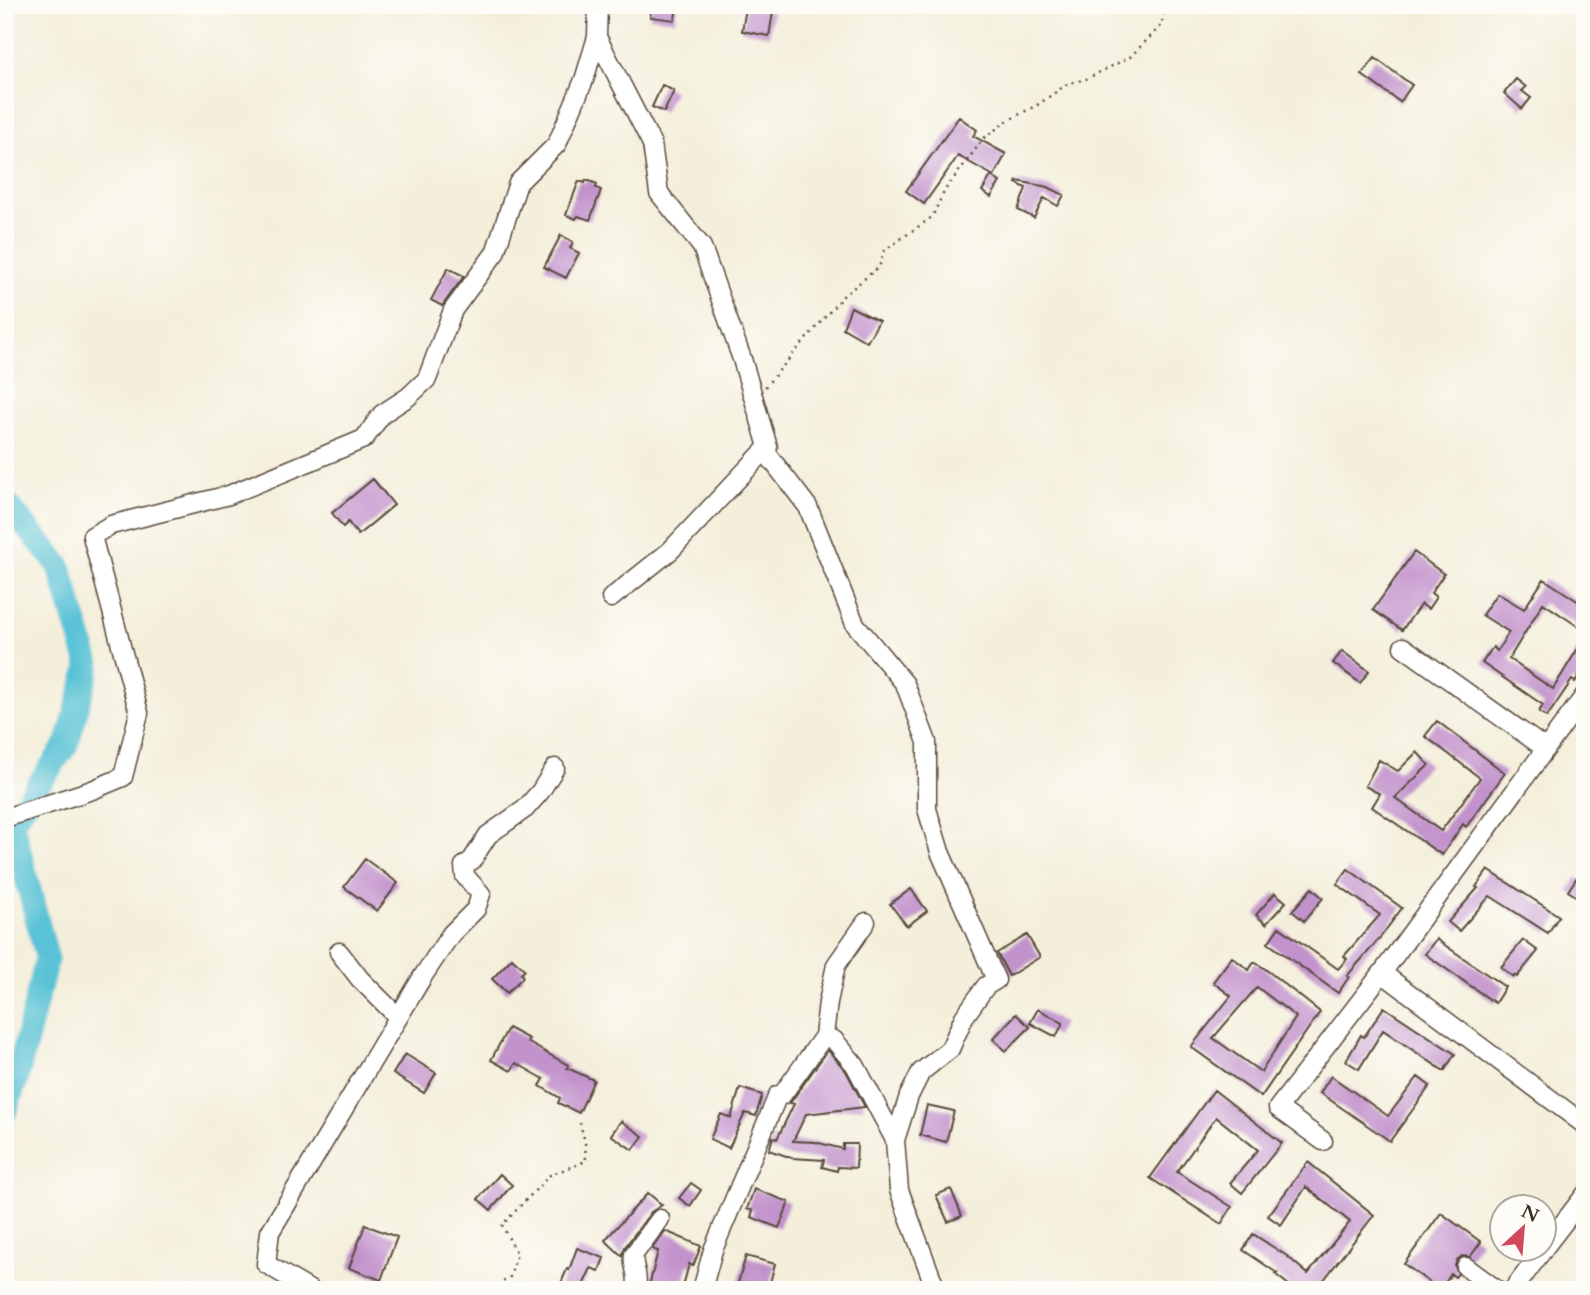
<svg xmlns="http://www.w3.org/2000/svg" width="1590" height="1295" font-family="Cardo,serif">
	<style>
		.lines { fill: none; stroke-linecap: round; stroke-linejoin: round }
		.river { stroke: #5ac2d6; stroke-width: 24 }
		.building { fill: #c292cc; fill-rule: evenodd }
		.minor-casing { stroke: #57483a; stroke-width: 21 }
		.path { stroke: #57483a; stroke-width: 2.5; stroke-dasharray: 2 5; stroke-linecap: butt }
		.minor { stroke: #fff; stroke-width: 18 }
	</style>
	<rect width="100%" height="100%" fill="#fdfcf7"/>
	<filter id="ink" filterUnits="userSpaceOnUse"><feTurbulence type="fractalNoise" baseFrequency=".0143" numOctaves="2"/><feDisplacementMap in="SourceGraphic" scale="14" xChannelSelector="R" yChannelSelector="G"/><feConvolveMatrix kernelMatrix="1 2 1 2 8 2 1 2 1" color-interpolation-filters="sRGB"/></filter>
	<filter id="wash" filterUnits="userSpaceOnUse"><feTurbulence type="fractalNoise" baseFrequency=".00686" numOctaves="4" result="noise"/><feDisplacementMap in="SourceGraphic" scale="28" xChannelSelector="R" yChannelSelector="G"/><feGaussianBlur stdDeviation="1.57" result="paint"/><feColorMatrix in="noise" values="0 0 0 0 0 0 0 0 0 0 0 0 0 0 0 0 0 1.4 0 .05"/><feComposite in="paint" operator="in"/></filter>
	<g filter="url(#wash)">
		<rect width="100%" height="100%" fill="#f4efdb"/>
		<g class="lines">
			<!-- river -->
			<path class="river" d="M5 502 59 565 89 666 67 744 12 822 47 958 18 1074 5 1112"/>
		</g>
		<g id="blocks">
			<!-- building -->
			<path class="building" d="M652 5H677L675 20 650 17Z
				M746 8 773 12 769 36 742 31Z
				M1375 58 1412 85 1400 102 1362 75Z
				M1516 79 1526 87 1522 91 1531 98 1522 109 1504 93Z
				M662 85 674 91 664 112 652 107Z
				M959 117 977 130 973 136 1006 154 994 176 958 156 924 204 906 191Z
				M991 176 1000 182 991 197 982 191Z
				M586 180 597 184 596 188 601 190 590 220 578 216 576 219 566 215 579 181 585 183Z
				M1017 181 1048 187 1064 195 1058 206 1044 198 1034 218 1018 210 1026 188 1016 183Z
				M561 235 573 242 570 248 579 253 566 278 544 267Z
				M448 268 464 276 442 306 431 300Z
				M851 307 879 321 867 342 843 328Z
				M373 479 394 505 358 535 348 522 343 527 332 513Z
				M1414 552 1444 574 1431 593 1436 597 1428 609 1421 604 1402 630 1373 610Z
				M1544 579 1585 606V631L1543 603 1509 659 1553 689 1585 637V665L1575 682 1572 680 1547 717 1539 712 1543 705 1482 663 1493 647 1497 651 1509 632 1482 615 1497 593 1524 609Z
				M1342 651 1369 671 1360 683 1333 663Z
				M1437 721 1505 773 1466 827 1463 824 1442 855 1372 807 1380 794 1365 786 1379 760 1398 771 1417 752 1429 765 1395 798 1441 831 1480 778 1425 736Z
				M365 859 398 883 377 911 344 887Z
				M1348 869 1402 908 1379 939 1347 976 1349 977 1338 993 1268 943 1279 927 1338 969 1347 959 1344 956 1380 915 1337 884Z
				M1488 870 1559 916 1548 933 1490 896 1459 931 1448 922 1478 888 1476 887Z
				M1577 877 1585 882V902L1568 891Z
				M1312 888 1323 898 1304 921 1292 911Z
				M911 889 927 911 907 926 890 904Z
				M1275 893 1286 902 1266 924 1256 915Z
				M1027 935 1040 957 1009 976 997 953Z
				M1436 939 1505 987 1495 1003 1425 954Z
				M1523 940 1538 951 1517 977 1514 975 1513 977 1501 967Z
				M1232 957 1249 970 1254 962 1264 968 1320 1012 1261 1097 1191 1047 1231 996 1213 982ZM1257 987 1296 1017 1261 1072 1213 1038Z
				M512 958 525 970 521 974 523 977 507 993 492 979Z
				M1384 1007 1455 1054 1444 1071 1383 1030 1359 1069 1346 1061 1361 1035 1364 1037Z
				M1038 1009 1063 1023 1056 1037 1030 1023Z
				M1016 1014 1030 1027 1006 1051 993 1039Z
				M508 1028 529 1039 527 1042 568 1065 567 1068 594 1080 579 1113 558 1103 560 1098 540 1086 544 1079 516 1063 511 1071 491 1060Z
				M828 1050 846 1071 865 1107 806 1114 793 1141 815 1142 843 1149V1144H857L856 1168 838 1167 837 1171 822 1167 824 1160 792 1158 769 1150 773 1137 777 1139 794 1104 790 1103Z
				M405 1054 436 1073 424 1093 393 1074Z
				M1331 1076 1388 1116 1418 1077 1430 1086 1390 1141 1320 1093Z
				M740 1088 762 1095 756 1116 745 1113 729 1148 710 1139 721 1114 731 1118Z
				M1214 1090 1282 1143 1242 1193 1230 1183 1258 1150 1216 1117 1177 1172 1232 1207 1221 1224 1150 1178Z
				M927 1105 954 1111 946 1142 920 1135Z
				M621 1121 643 1136 633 1150 611 1135Z
				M1308 1162 1374 1215 1316 1290H1295L1275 1274 1277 1273 1243 1250 1253 1234 1287 1256 1308 1274 1350 1222 1306 1187 1281 1225 1268 1216Z
				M500 1174 512 1185 491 1210 478 1199Z
				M691 1183 701 1190 690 1206 679 1198Z
				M754 1189 789 1202 779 1228 751 1217 753 1211 747 1209Z
				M951 1189 962 1216 948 1222 936 1195Z
				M648 1193 662 1205 651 1212 625 1247 622 1256 605 1240Z
				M1441 1213 1481 1242 1470 1257 1462 1256 1457 1260 1455 1266 1458 1274 1455 1277 1451 1274 1440 1290 1404 1264Z
				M365 1225 397 1237 381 1280 349 1268Z
				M665 1231 701 1246 693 1266 689 1264 682 1290H648L658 1251 652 1249Z
				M577 1248 604 1258 599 1271 591 1268 581 1290H558L567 1269 569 1270Z
				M746 1256 775 1264 768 1290 738 1283Z"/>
		</g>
	</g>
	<g filter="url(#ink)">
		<use href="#blocks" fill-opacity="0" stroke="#57483a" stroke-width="2"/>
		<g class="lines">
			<defs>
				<path id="minor" d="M597 37 652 144 659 193 702 247 742 359 768 447 670 551 611 598
					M765 451 808 507 855 624 905 684 927 742V809L940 852 996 980 986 986 964 1017 950 1049 921 1072 909 1096 895 1140 899 1190 936 1290
					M1403 647 1546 749
					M5 818 92 790 123 777 139 713 92 536 111 525 229 495 364 439 382 414 408 397 427 379 453 310 495 253 518 183 557 144 584 80 597 37 598 5
					M339 952 360 979 398 1017
					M1382 973 1585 1125
					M824 1036 834 1040 855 1065 895 1140
					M1323 1141 1278 1108 1382 973 1585 695
					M1544 1248 1585 1195
					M1466 1267 1497 1290
					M310 1290 266 1264 270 1232 423 976 451 934 476 909 481 894 465 876 464 866 472 860 488 835 525 809 540 792 555 768
					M636 1290C640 1272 631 1266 634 1254L660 1219
					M702 1290 713 1250 778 1095H782L824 1036 828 1002 836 965 866 922
					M1513 1290 1543 1250"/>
			</defs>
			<!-- minor casing -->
			<use href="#minor" class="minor-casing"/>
			<!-- path -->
			<path class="path" d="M765 387 843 296 879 267 885 250 932 217 945 190 984 138 1007 121 1039 104 1067 84 1086 79 1130 57 1162 25 1164 5
				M492 1290 510 1277 517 1254 502 1225 550 1175 586 1161 585 1142 580 1123"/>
			<!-- minor -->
			<use href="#minor" class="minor"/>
		</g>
	</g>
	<!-- margin -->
	<rect width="1590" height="1295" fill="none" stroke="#fdfcf7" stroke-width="28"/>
	<!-- north arrow -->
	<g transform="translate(1523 1228) rotate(26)"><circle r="33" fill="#fdfcf7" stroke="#afa8a0" stroke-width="2"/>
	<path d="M0-5L12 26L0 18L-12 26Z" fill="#d1495b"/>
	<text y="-10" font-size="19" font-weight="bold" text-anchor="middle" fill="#3b2a1e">N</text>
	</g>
</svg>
